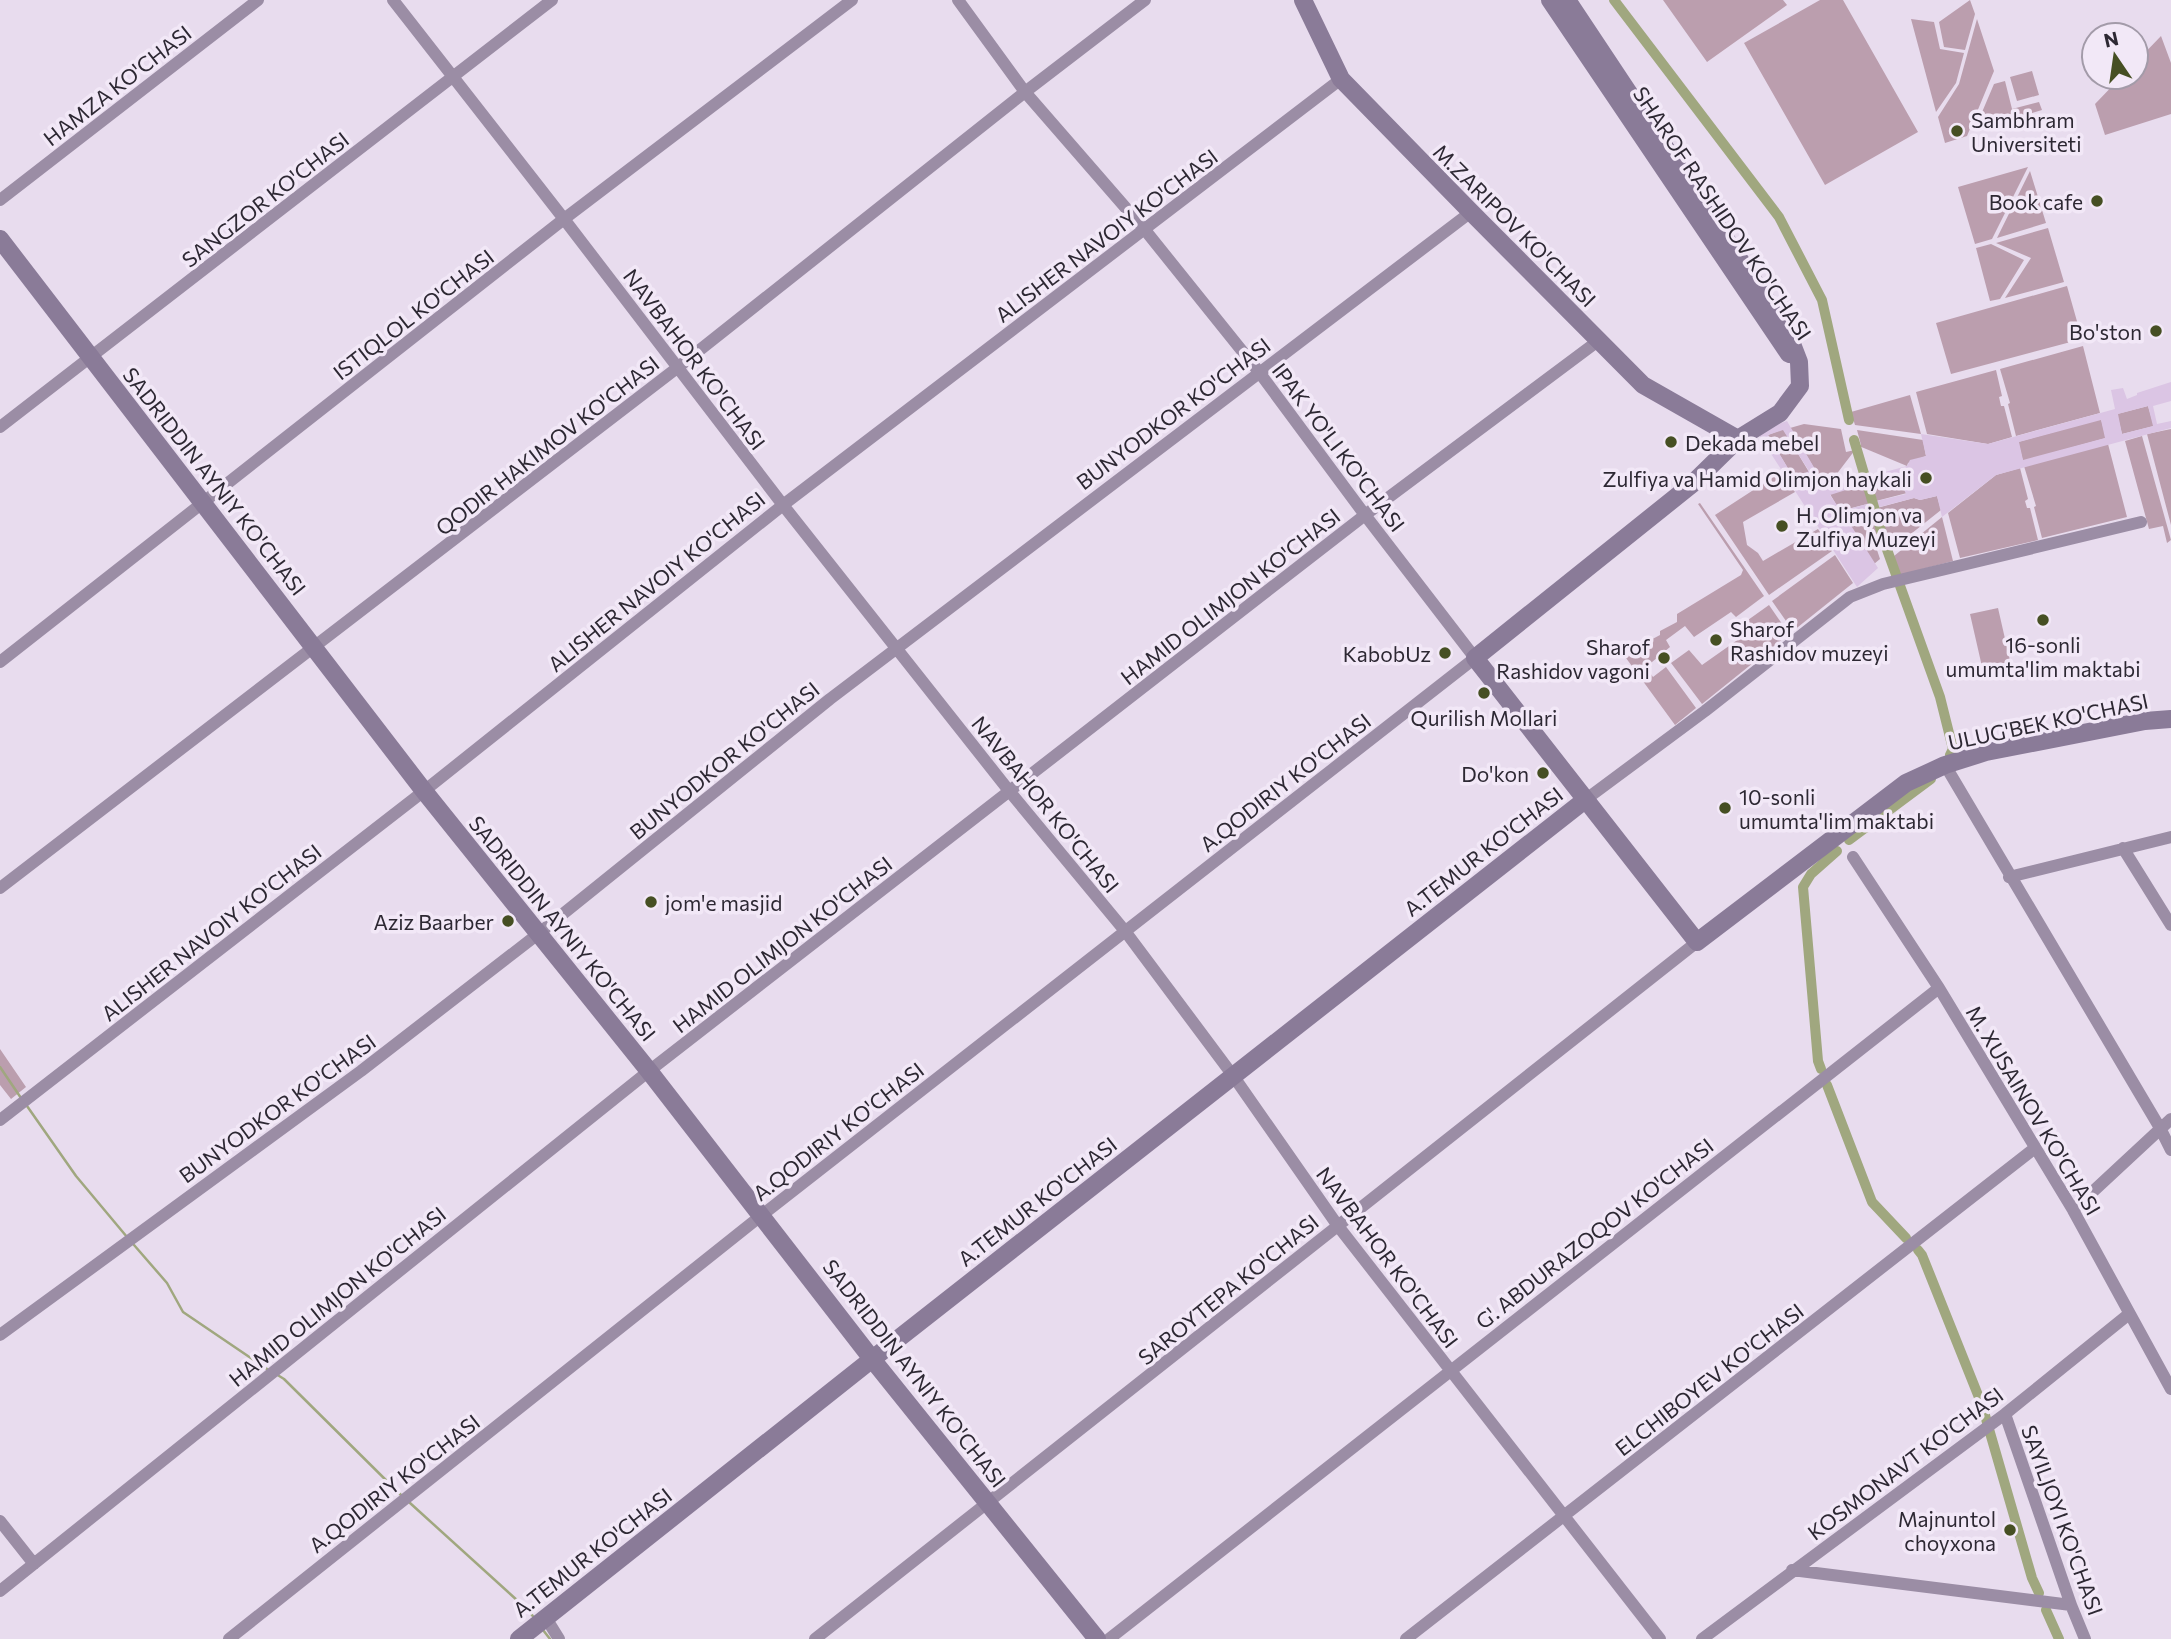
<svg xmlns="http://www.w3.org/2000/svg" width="2171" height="1639" font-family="Commissioner,sans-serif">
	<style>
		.green { fill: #bb9eae }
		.plaza { fill: #dbc5e4; fill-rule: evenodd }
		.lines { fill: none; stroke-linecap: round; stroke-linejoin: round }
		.stream { stroke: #a0a77f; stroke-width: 2.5 }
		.canal { stroke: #a0a77f; stroke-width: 10 }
		.street { stroke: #9b8da5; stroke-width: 12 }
		.secondary { stroke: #8a7b98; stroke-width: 18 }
		.poi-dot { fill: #464f23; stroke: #f2e8f7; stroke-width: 2.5 }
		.labels { text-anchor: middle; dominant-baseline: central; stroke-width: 7; stroke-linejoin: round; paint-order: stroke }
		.street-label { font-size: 21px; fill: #2d2833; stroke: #f2e8f7 }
		.poi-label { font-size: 21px; fill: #2d2833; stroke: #f2e8f7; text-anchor: end }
	</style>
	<rect width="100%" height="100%" fill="#e8dcee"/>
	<!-- green -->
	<path class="green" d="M1663 0H1783L1787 5 1707 62Z
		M1820 0H1843L1918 132 1825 185 1744 43Z
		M1970 0 1975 14 1965 50 1944 47 1939 22Z
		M1911 19 1934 22 1940 49 1964 53 1956 83 1936 112Z
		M1977 19 1994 71 1967 136 1945 143 1938 117 1959 84Z
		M2161 36 2171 63V114L2105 135 2095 104 2121 77H2136V62Z
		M2032 71 2039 95 2017 101 2010 77Z
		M2005 81 2012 109 2039 102 2042 110 1974 131 1994 84Z
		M2028 167 1992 239 1975 244 1958 187Z
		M2030 171 2046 223 1997 238Z
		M2048 228 2064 282 2005 298 2031 258 1996 243Z
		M1991 244 2024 260 2000 299 1990 301 1976 248Z
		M2067 286 2082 339 1951 374 1936 323Z
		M2083 346 2100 413 2016 436 2008 404 2010 403 2000 369Z
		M1996 370 2002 396 1999 397 2001 406H2004L2012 437 1988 444 1927 434 1916 392Z
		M1910 395 1921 434 1855 425 1851 412Z
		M2148 406 2154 426 2122 434 2117 414Z
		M2101 419 2106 438 2023 461 2018 442Z
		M1804 424 1841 429 1846 452 1855 450 1826 488 1790 428Z
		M1783 429 1809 472 1795 480 1768 435Z
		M2171 429V525L2147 434Z
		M1857 430 1923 440 1926 456 1908 463 1907 466 1859 446 1861 445Z
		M2142 436 2171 540 2167 543 2163 526 2149 529 2125 441Z
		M2108 444 2127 517 2042 538 2034 507 2036 506 2024 466Z
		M2020 468 2028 499 2025 501 2027 508H2030L2038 540 1960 558 1948 513 1996 475Z
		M1781 472 1795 492 1743 522 1747 545 1758 553 1763 561 1818 529 1832 551 1769 595 1715 515Z
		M1902 474V485L1907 493 1876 501 1870 482Z
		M1865 484 1871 503 1840 511 1830 494Z
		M1937 496 1941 510 1892 549 1889 540H1886L1877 508 1914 498 1920 500Z
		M1700 503 1764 596 1736 617 1731 612 1694 637 1685 626 1666 640 1670 647 1646 667 1653 677 1666 667 1696 708 1675 725 1626 658 1645 647V643L1660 635V631L1677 622V614L1741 575 1743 570 1698 504Z
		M1873 509 1882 539 1874 541 1880 559 1874 564 1844 516Z
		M1942 517 1953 561 1900 575 1894 556Z
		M1835 555 1853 583 1793 631 1772 601Z
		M1769 605 1789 634 1702 704 1671 663 1689 650 1702 665 1753 629 1748 620Z
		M1998 608 2011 665 1983 671 1970 614Z
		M0 1049 26 1087 11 1099 0 1085Z"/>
	<!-- plaza -->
	<path class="plaza" d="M2171 382V401L2153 406 2157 424 2171 421V428L1996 475 1942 517 1937 496 1920 500 1914 498 1845 516 1878 568 1857 587 1757 432 1787 421 1826 488 1907 466 1910 460 1926 456 1921 434 1988 444 2115 409 2111 390 2123 388 2127 399 2137 395V393ZM2148 406 2153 426 2122 434 2118 414ZM2101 420 2105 438 2023 460 2019 442ZM1783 430 1809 471 1795 480 1768 435ZM1901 474 1902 485 1906 494 1877 501 1871 482ZM1865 484 1871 503 1841 511 1830 495Z"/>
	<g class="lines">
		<!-- stream -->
		<path class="stream" d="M0 1067 21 1098
			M27 1106 76 1176 127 1237
			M134 1245 167 1283 183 1312 270 1371
			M276 1374 284 1379 402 1496
			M410 1503 529 1611 535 1619
			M543 1630 550 1639"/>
		<!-- canal -->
		<path class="canal" d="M1614 0 1779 217 1822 300 1849 420
			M1854 440 1885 544 1940 697 1953 749 1950 755
			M1849 840 1931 779
			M1821 1069 1818 1061 1803 887 1811 874 1837 851
			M1827 1085 1872 1202 1906 1238
			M1918 1250 1922 1255 1982 1405 2032 1578 2039 1593
			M2046 1610 2059 1639"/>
		<!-- street -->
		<path class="street" d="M393 0 564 219 783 505 1010 792 1125 931 1234 1077 1338 1226 1660 1639
			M0 200 258 0
			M0 427 552 0
			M0 662 564 219 852 0
			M1945 765 2160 1128 2171 1150
			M1585 800 1705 711 1850 597 1883 584 2141 522
			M2123 848 2171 925
			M1853 857 1939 988 2073 1210 2171 1389
			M2009 877 2171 837
			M0 888 677 368 1025 92 1145 0
			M0 1120 424 791 783 505 1341 79
			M2073 1210 2171 1119
			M0 1335 361 1071 538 934 830 699 1471 212
			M2005 1414 2071 1605 2085 1639
			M0 1521 34 1564
			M1792 1570 2071 1605
			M0 1591 649 1071 1365 515 1598 341
			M546 1618 559 1639
			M229 1639 762 1215 1475 658 1365 515 1259 372 1145 230 1025 92 958 0
			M815 1639 1697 942
			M1109 1639 1939 988
			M1406 1639 2035 1148
			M1702 1639 2005 1414 2129 1314"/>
		<!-- secondary -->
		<path class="secondary" d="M1303 0 1341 79 1471 212 1643 385 1738 439
			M1550 0 1789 354
			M1567 0 1787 331 1799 362 1800 386 1780 413 1738 439 1691 485 1475 658 1697 942 1906 783 1945 765 1986 752 2145 721 2171 719
			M0 239 424 791 649 1071 872 1359 1097 1639
			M519 1639 866 1364 1585 800"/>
	</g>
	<!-- markers -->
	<g class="poi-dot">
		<circle cx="1957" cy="131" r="7"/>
		<circle cx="2097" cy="201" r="7"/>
		<circle cx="2156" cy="331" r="7"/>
		<circle cx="1671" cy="442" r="7"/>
		<circle cx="1926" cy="478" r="7"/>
		<circle cx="1782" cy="526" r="7"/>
		<circle cx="2043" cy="620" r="7"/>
		<circle cx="1716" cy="640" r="7"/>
		<circle cx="1445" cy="653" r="7"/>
		<circle cx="1664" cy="658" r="7"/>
		<circle cx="1484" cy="693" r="7"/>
		<circle cx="1543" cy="773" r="7"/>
		<circle cx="1725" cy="808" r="7"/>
		<circle cx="651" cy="902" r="7"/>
		<circle cx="508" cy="921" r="7"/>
		<circle cx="2010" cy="1530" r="7"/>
	</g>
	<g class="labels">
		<!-- street labels -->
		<g class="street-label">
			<text transform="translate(117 85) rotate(-38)">HAMZA KO'CHASI</text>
			<text transform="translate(265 199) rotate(-38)">SANGZOR KO'CHASI</text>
			<text transform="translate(1723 213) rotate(56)">SHAROF RASHIDOV KO'CHASI</text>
			<text transform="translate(1515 225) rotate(45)">M.ZARIPOV KO'CHASI</text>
			<text transform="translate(1106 235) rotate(-37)">ALISHER NAVOIY KO'CHASI</text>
			<text transform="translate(413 314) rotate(-38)">ISTIQLOL KO'CHASI</text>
			<text transform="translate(695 359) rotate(53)">NAVBAHOR KO'CHASI</text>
			<text transform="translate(1173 413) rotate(-37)">BUNYODKOR KO'CHASI</text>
			<text transform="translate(547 445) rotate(-38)">QODIR HAKIMOV KO'CHASI</text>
			<text transform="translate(1339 447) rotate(53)">IPAK YO'LI KO'CHASI</text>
			<text transform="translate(215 481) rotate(52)">SADRIDDIN AYNIY KO'CHASI</text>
			<text transform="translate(656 581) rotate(-39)">ALISHER NAVOIY KO'CHASI</text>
			<text transform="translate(1230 596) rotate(-38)">HAMID OLIMJON KO'CHASI</text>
			<text transform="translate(2048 721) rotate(-12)">ULUG'BEK KO'CHASI</text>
			<text transform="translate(724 760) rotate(-39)">BUNYODKOR KO'CHASI</text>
			<text transform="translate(1285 782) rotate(-38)">A.QODIRIY KO'CHASI</text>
			<text transform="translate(1046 804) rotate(51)">NAVBAHOR KO'CHASI</text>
			<text transform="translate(1483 851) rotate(-38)">A.TEMUR KO'CHASI</text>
			<text transform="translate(563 928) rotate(51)">SADRIDDIN AYNIY KO'CHASI</text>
			<text transform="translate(211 932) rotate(-38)">ALISHER NAVOIY KO'CHASI</text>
			<text transform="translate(782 944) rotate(-38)">HAMID OLIMJON KO'CHASI</text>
			<text transform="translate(277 1108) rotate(-36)">BUNYODKOR KO'CHASI</text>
			<text transform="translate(2034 1110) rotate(59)">M. XUSAINOV KO'CHASI</text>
			<text transform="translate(838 1131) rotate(-38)">A.QODIRIY KO'CHASI</text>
			<text transform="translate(1037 1201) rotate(-38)">A.TEMUR KO'CHASI</text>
			<text transform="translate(1594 1233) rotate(-38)">G'. ABDURAZOQOV KO'CHASI</text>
			<text transform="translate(1388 1257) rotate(53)">NAVBAHOR KO'CHASI</text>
			<text transform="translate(1228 1289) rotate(-39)">SAROYTEPA KO'CHASI</text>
			<text transform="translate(337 1296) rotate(-39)">HAMID OLIMJON KO'CHASI</text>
			<text transform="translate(915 1373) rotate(52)">SADRIDDIN AYNIY KO'CHASI</text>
			<text transform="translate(1709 1379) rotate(-38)">ELCHIBOYEV KO'CHASI</text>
			<text transform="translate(1905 1463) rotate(-37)">KOSMONAVT KO'CHASI</text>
			<text transform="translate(394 1483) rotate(-38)">A.QODIRIY KO'CHASI</text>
			<text transform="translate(2063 1520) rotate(70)">SAYILJOYI KO'CHASI</text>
			<text transform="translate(592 1552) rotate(-38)">A.TEMUR KO'CHASI</text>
		</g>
		<!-- poi labels -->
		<g class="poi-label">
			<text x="1971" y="119" text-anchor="start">Sambhram<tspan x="1971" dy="24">Universiteti</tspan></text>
			<text x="2083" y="201">Book cafe</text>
			<text x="2142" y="331">Bo'ston</text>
			<text x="1685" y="442" text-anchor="start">Dekada mebel</text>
			<text x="1912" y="478">Zulfiya va Hamid Olimjon haykali</text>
			<text x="1796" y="514" text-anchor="start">H. Olimjon va<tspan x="1796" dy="24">Zulfiya Muzeyi</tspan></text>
			<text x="1730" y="628" text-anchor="start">Sharof<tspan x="1730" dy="24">Rashidov muzeyi</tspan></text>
			<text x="2043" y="644" text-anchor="middle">16-sonli<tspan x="2043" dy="24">umumta'lim maktabi</tspan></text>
			<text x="1650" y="646">Sharof<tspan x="1650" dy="24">Rashidov vagoni</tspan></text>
			<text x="1431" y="653">KabobUz</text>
			<text x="1484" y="717" text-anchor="middle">Qurilish Mollari</text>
			<text x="1529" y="773">Do'kon</text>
			<text x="1739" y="796" text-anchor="start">10-sonli<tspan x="1739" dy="24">umumta'lim maktabi</tspan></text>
			<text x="665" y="902" text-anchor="start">jom'e masjid</text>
			<text x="494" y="921">Aziz Baarber</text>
			<text x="1996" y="1518">Majnuntol<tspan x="1996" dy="24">choyxona</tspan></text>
		</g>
	</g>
	<!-- north arrow -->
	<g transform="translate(2115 56) rotate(347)"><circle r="33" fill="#f2e8f7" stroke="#a39ba9" stroke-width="2"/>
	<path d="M0-5L12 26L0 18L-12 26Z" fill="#464f23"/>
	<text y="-10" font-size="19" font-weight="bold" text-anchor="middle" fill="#2d2833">N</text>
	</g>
</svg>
